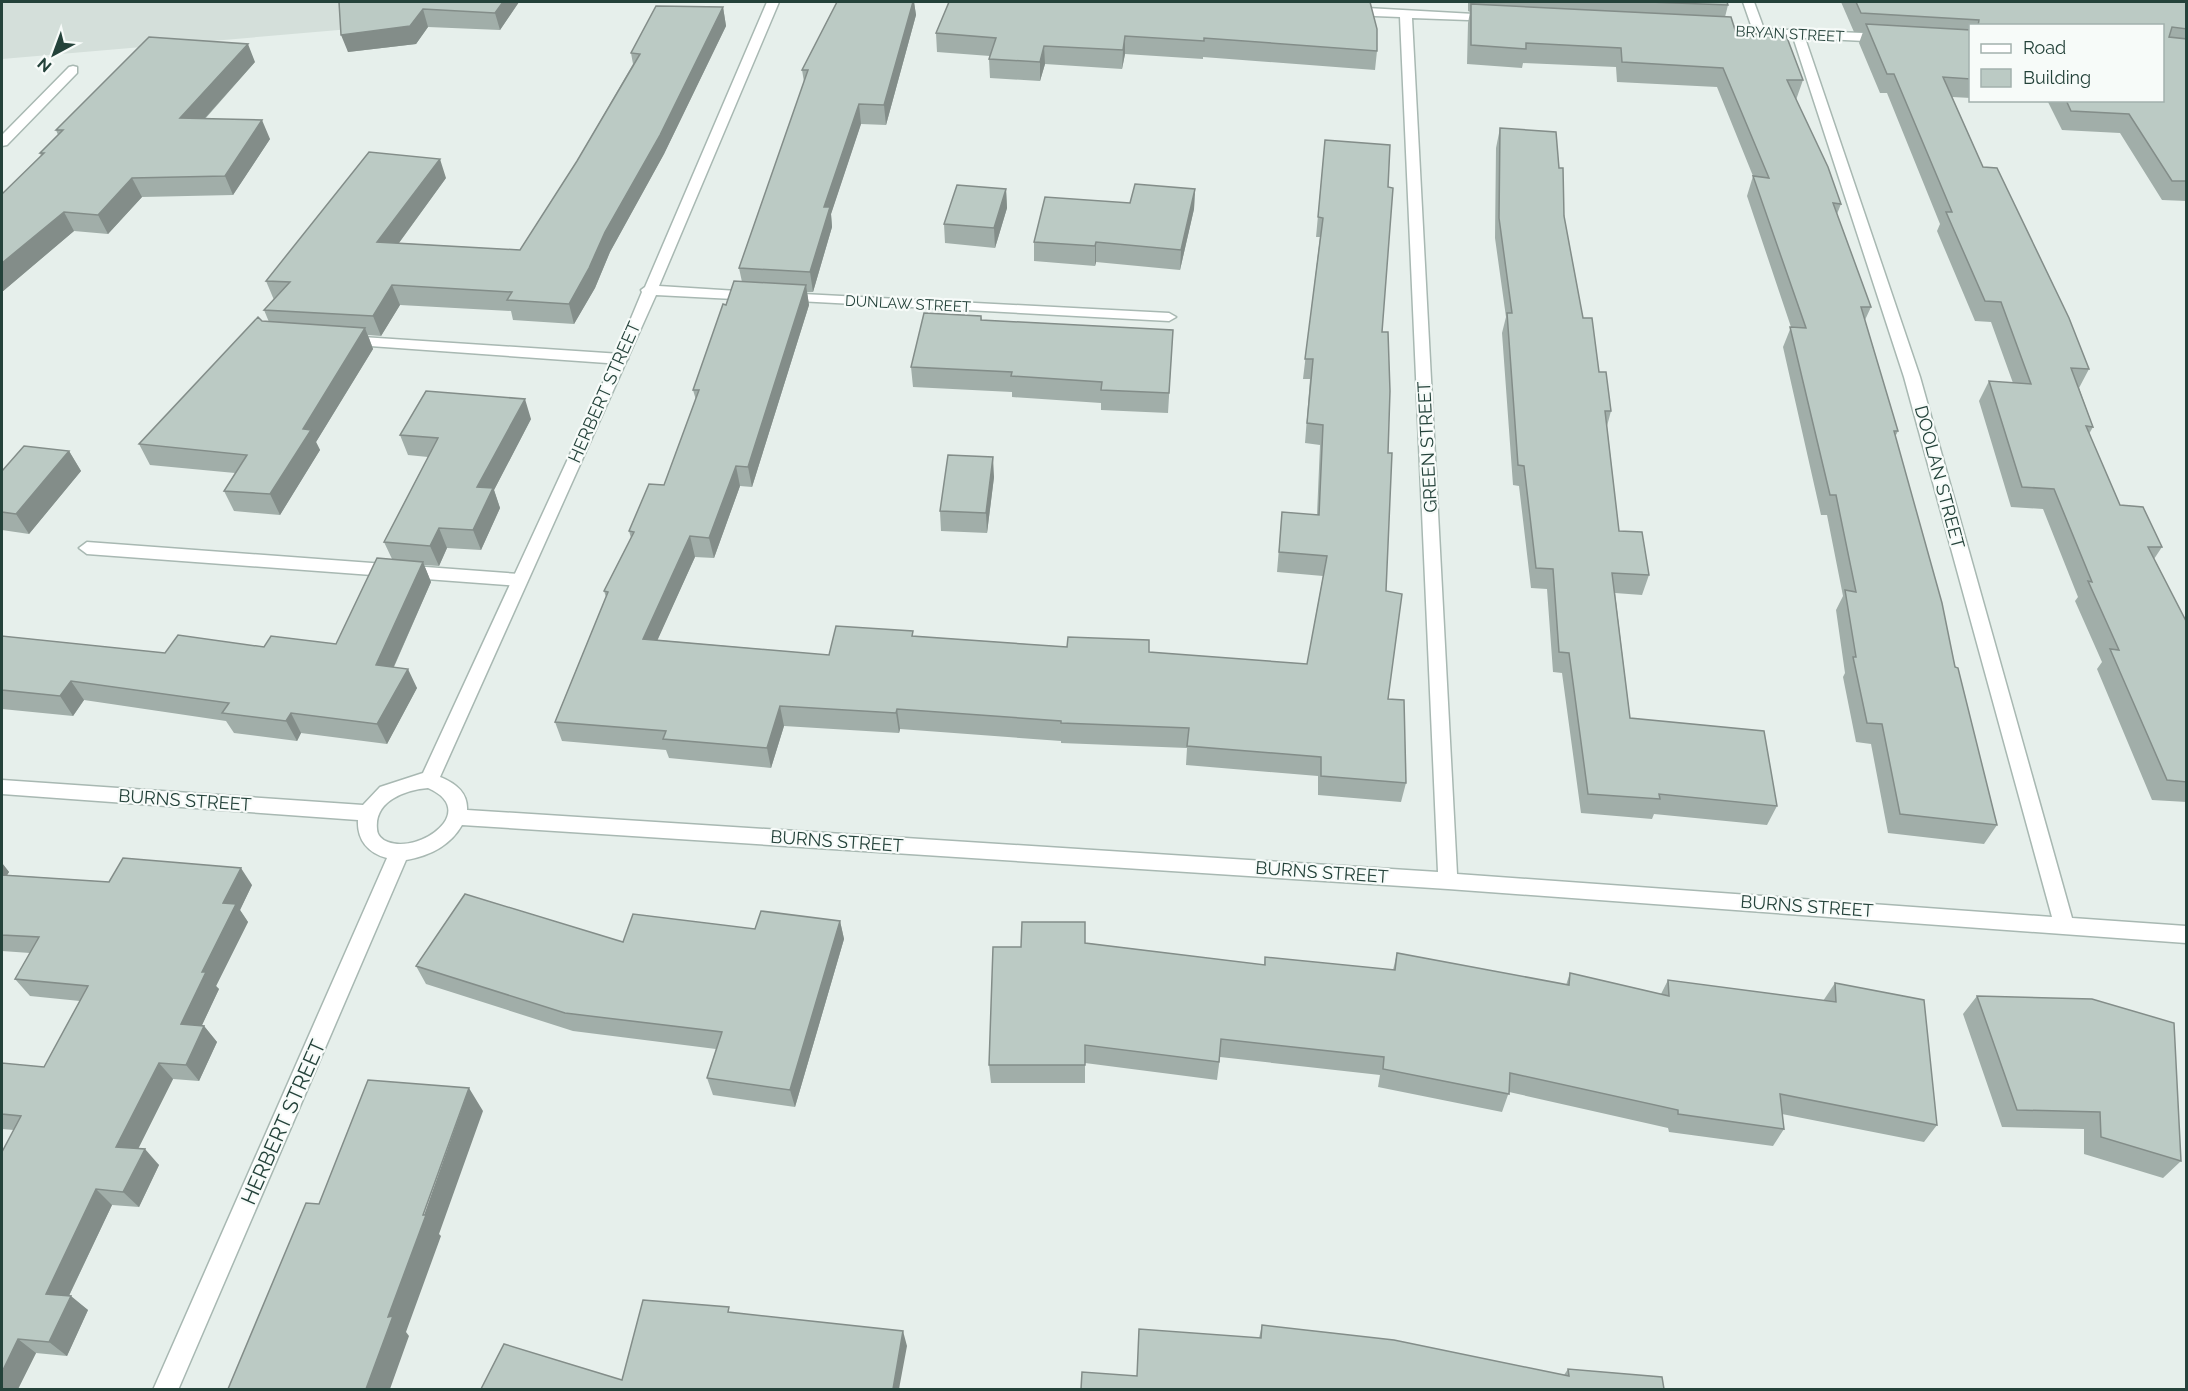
<svg xmlns="http://www.w3.org/2000/svg" width="2188" height="1391" font-family="Raleway,sans-serif">
	<style>
		.built { fill: #d4dfda }
		.lines { fill: none; stroke-linecap: round; stroke-linejoin: round }
		.lane-casing { stroke: #a8b8b2; stroke-width: 3 }
		.street-casing { stroke: #a8b8b2; stroke-width: 3 }
		.lane { fill: #fff; fill-rule: evenodd }
		.street { fill: #fff; fill-rule: evenodd }
		.wall { fill: #a1aea9 }
		.shaded-wall { fill: #838d89 }
		.building { fill: #bbcac4; stroke: #838d89; stroke-width: 1.5 }
		.labels { text-anchor: middle; dominant-baseline: central; stroke-width: 4.5; stroke-linejoin: round; paint-order: stroke }
		.far-street-label { font-size: 15px; fill: #24423a; stroke: #f7fbf9 }
		.street-label { font-size: 18px; fill: #24423a; stroke: #f7fbf9 }
		.near-street-label { font-size: 21px; fill: #24423a; stroke: #f7fbf9 }
	</style>
	<rect width="100%" height="100%" fill="#e6efeb"/>
	<!-- built -->
	<path class="built" d="M2 2H416L362 28 2 59Z"/>
	<g class="lines">
		<defs>
			<path id="lane" d="M347 336 621 354 628 359 621 364 342 344 340 341 342 338Z
				M87 542 519 574 527 580 519 586 87 554 79 548Z"/>
			<path id="street" d="M767 2H779L659 286 753 292 760 296 753 300 656 295 440 777C455 783 468 792 467 810L1438 872 1400 17 1349 15 1343 11 1349 7 1492 15 1498 19 1496 21 1412 18 1457 874 2052 917 1904 377 1793 37 1712 34 1706 30 1712 26 1752 28 1743 2H1754L1764 29 1885 34 1891 38 1885 42 1805 38 1920 377 2072 918 2186 926V943L1448 889 462 825C450 846 429 856 406 860L178 1390H153L387 858C368 853 357 840 358 820L2 794V780L363 805 380 787 423 773 614 359 642 292 641 290 645 287ZM428 788C480 811 420 854 388 842 382 840 377 835 377 829 374 801 405 790 428 788Z
				M73 66 77 67V73L7 145 2 146V135L69 67Z
				M784 293 1169 313 1176 317 1169 321 779 300V294Z"/>
		</defs>
		<!-- lane casing -->
		<use href="#lane" class="lane-casing"/>
		<!-- street casing -->
		<use href="#street" class="street-casing"/>
		<!-- lane -->
		<use href="#lane" class="lane"/>
		<!-- street -->
		<use href="#street" class="street"/>
	</g>
	<!-- wall -->
	<path class="wall" d="M339 2H519L500 30 428 27 416 44 348 52Z
		M837 2H914L916 15 886 125 861 124 831 214 832 227 813 292H807L809 305 752 487 740 486 714 558 695 557 657 640 829 655 914 636 1307 664 1323 576 1277 572 1282 512 1317 515 1320 445 1305 443 1310 379H1303L1320 237H1316L1325 140 1382 332 1388 453 1386 591 1388 699 1406 783 1401 802 1318 795V776L1186 765 1187 748 1061 743V741L900 729 899 733 784 726 771 768 669 758 666 750 562 741 555 722 606 597 604 591 631 538 629 531 664 485 696 400 693 390 726 305 742 282 739 268 804 82 802 70Z
		M949 2 1377 51 1375 70 1203 57V59L1125 54 1122 69 1045 64 1040 81 990 78 989 59 990 56 937 52 936 33Z
		M1468 2H1727L1728 5 1725 17 1736 33 1803 80 1796 100 1841 204 1837 214 1871 307 1865 320 1898 431 1895 437 1997 825 1984 844 1888 833 1871 744 1856 742 1843 677 1845 673 1836 610 1843 596 1827 515H1821L1783 347 1791 327 1747 196 1753 176 1717 87 1617 82 1616 67 1523 63 1522 68 1467 64 1468 23 1470 12 1468 11Z
		M1841 2H2187V201L2162 200 2120 133 2062 130 2048 102 2014 100H2163V26H1971V98L1952 97 1983 167 2089 369 2079 388 2093 427 2089 434 2120 505 2162 547 2154 559 2187 623V802L2152 800 2097 669 2102 662 2075 601 2078 597 2043 509 2011 507 1979 401 1989 381 2013 383 1991 322 1975 321 1937 231 1940 224 1887 93H1880L1859 43 1863 32H1854Z
		M723 7 726 26 664 154 610 252 595 288 574 324 513 320 511 311 400 305 381 336 368 335 373 349 316 442 320 450 280 515 234 511 224 491 235 473 150 465 139 444 262 321 269 322 264 310 274 300 266 281 446 178 399 243 520 250 577 161 633 64 631 53Z
		M255 62 205 119 270 139 233 195 142 197 108 234 74 231 2 292 41 156 40 153 58 135 56 130Z
		M1500 128 1564 216 1583 318 1611 411 1607 426 1619 531 1649 575 1642 595 1615 593 1630 718 1777 806 1767 825 1654 814 1652 819 1581 813 1562 673 1553 672 1547 589 1531 588 1519 486 1513 485 1502 333 1506 317 1495 238 1496 148Z
		M1006 189 1007 208 995 248 945 243 944 224Z
		M1195 189 1194 209 1180 270 1096 262 1095 266 1034 261V242L1130 203Z
		M981 316 982 320 1173 330 1168 413 1101 410V403L1012 397V392L913 387 911 367Z
		M531 419 494 490 500 508 481 550 447 548 439 566 424 565 431 582 394 667 417 688 387 744 301 733 297 741 234 733 226 721 84 700 73 716 2 709V636L165 653 336 644 392 559 384 542 428 457 408 455 400 435Z
		M69 451 81 471 29 534 2 530V471Z
		M994 477 987 533 941 531 940 511Z
		M2 863 9 872 7 875 109 882 252 885 240 910 248 922 216 986 219 989 202 1025 204 1026 217 1042 199 1081 173 1079 138 1149 159 1165 139 1207 112 1205 69 1296 88 1310 67 1356 36 1353 18 1389H2L14 1130 2 1129V1063L44 1067 80 1001 30 996 15 979 30 953 2 951Z
		M840 921 844 939 795 1107 713 1095 707 1078 716 1049 573 1031 426 984 416 966 623 942Z
		M1086 943 1264 965 1265 957 1393 970 1397 953 1566 985 1570 973 1661 994 1668 980 1823 1001 1835 983 1937 1125 1924 1142 1782 1114 1784 1129 1773 1146 1669 1132 1668 1128 1509 1092 1502 1112 1378 1087 1380 1075 1220 1057 1217 1080 1085 1063V1083H991L989 1065 1021 947Z
		M1977 996 2181 1161 2163 1178 2084 1154V1129L2002 1127 1963 1014Z
		M1262 1325 1564 1375 1568 1369 1662 1377 1081 1389 1137 1376 1259 1338Z"/>
	<!-- shaded-wall -->
	<path class="shaded-wall" d="M503 2H519L500 30 495 13Z
		M913 2H914L916 15 886 125 884 105Z
		M723 7 726 26 664 154 610 252 595 288 574 324 569 304 605 232Z
		M423 9 428 27 416 44 348 52 341 35Z
		M1125 36V54L1122 69 1123 50Z
		M248 44 255 62 188 137 180 118Z
		M1044 46 1045 64 1040 81V62Z
		M859 104 861 124 831 214 832 227 813 292 810 272 824 207Z
		M262 120 270 139 233 195 225 176Z
		M440 159 446 178 385 262 377 242Z
		M132 178 142 197 108 234 98 215Z
		M1006 189 1007 208 995 248 994 228Z
		M1195 189 1194 209 1180 270 1181 250Z
		M64 212 74 231 2 292V263Z
		M1096 242V262L1095 266V246Z
		M392 285 400 305 381 336 373 316Z
		M806 285 809 305 752 487 748 467Z
		M365 328 373 349 316 442 320 450 280 515 270 494 303 429Z
		M525 399 531 419 494 490 500 508 481 550 473 530 477 487Z
		M69 451 81 471 29 534 16 514Z
		M993 457 994 477 987 533 986 513Z
		M736 466 740 486 714 558 709 538Z
		M439 528 447 548 439 566 430 546Z
		M690 536 695 557 649 659 643 639Z
		M423 562 431 582 386 684 376 665Z
		M408 669 417 688 387 744 377 724Z
		M71 681 84 700 73 716 60 696Z
		M780 706 784 726 771 768 767 748Z
		M897 709 900 729 899 733 896 713Z
		M291 713 301 733 297 741 286 721Z
		M2 863 9 872 2 883Z
		M241 868 252 885 240 910 248 922 216 986 219 989 195 1040 181 1024 202 972 223 903Z
		M840 921 844 939 795 1107 790 1090Z
		M204 1026 217 1042 199 1081 186 1065Z
		M159 1063 173 1079 131 1163 116 1147Z
		M469 1088 483 1111 439 1234 441 1236 406 1332 409 1336 390 1389H366L388 1317Z
		M145 1149 159 1165 139 1207 123 1192Z
		M96 1189 112 1205 63 1308 46 1294Z
		M71 1296 88 1310 67 1356 49 1342Z
		M903 1331 907 1346 899 1389H893Z
		M18 1339 36 1353 18 1389H2V1372Z"/>
	<!-- building -->
	<path class="building" d="M339 2H503L495 13 423 9 410 26 341 35Z
		M837 2H913L884 105 859 104 824 207H830L810 272 739 268 808 70H802Z
		M949 2H1370L1377 29V51L1204 38V41L1125 36 1123 50 1044 46 1040 62 989 59 996 38 936 33Z
		M1649 2H1727L1728 5Z
		M1856 2H2187V29L2172 27 2169 37 2187 39V181H2172L2129 114 2071 111 2066 100H2163V26H1978L1979 20 1861 13Z
		M1471 4 1731 17 1736 33 1786 35 1803 80H1787L1828 167 1841 204 1833 203 1871 307H1861L1898 431H1894L1942 603 1955 667 1958 668 1997 825 1900 814 1882 724 1867 723 1853 657H1856L1845 590 1856 592 1836 495H1830L1790 327 1806 328 1753 176 1769 178 1723 68 1622 62 1621 48 1526 43V49L1471 45Z
		M656 6 723 7 660 135 605 232 589 268 569 304 507 300 512 292 392 285 373 316 264 310 290 282 266 281 369 152 440 159 377 242 520 250 577 161 640 54 631 53Z
		M1866 24 1971 30V79L1943 77 1983 167 1997 168 2069 318 2089 369 2071 368 2093 427 2086 426 2120 505 2143 507 2162 547H2148L2187 623V782L2167 780 2110 649 2119 650 2088 581 2092 582 2054 489 2022 487 1989 381 2031 384 2001 302 1985 301 1946 212H1952L1894 74H1887Z
		M149 37 248 44 180 118 262 120 225 176 132 178 98 215 64 212 2 263V194L44 153H40L63 130H56Z
		M1500 128 1556 132 1559 168H1563L1564 216 1583 318H1592L1599 372H1606L1611 411H1605L1619 531 1642 532 1649 575 1612 573 1630 718 1764 731 1777 806 1659 794 1660 799 1588 794 1569 653 1559 652 1553 569 1536 568 1524 466 1518 465 1507 313H1512L1499 218Z
		M1325 140 1390 145 1388 187 1393 188 1382 332H1388L1390 391 1388 453H1392L1386 591 1402 594 1388 699 1404 700 1406 783 1321 776V757L1187 746 1189 728 1061 723V721L897 709 896 713 780 706 767 748 663 739 666 731 555 722 608 592 604 591 634 532 629 531 649 484 664 485 699 390H693L723 304 726 305 734 281 806 285 748 467 736 466 709 538 690 536 643 639 829 655 836 626 913 631 912 636 1067 647 1068 637 1149 640V652L1307 664 1327 556 1279 552 1282 512 1319 515 1323 425 1307 423 1313 359H1305L1323 218 1318 217Z
		M1135 184 1195 189 1181 250 1096 242 1095 246 1034 242 1045 197 1130 203Z
		M957 185 1006 189 994 228 944 224Z
		M924 313 981 316V320L1173 330 1169 393 1101 390 1102 382 1011 376 1012 372 911 367Z
		M258 317 262 321 365 328 303 429 311 430 270 494 224 491 247 455 139 444Z
		M426 391 525 399 477 487 493 488 473 530 439 528 430 546 384 542 438 438 400 435Z
		M24 446 69 451 16 514 2 512V471Z
		M948 455 993 457 986 513 940 511Z
		M377 558 423 562 376 665 408 669 377 724 291 713 286 721 222 713 229 703 71 681 60 696 2 690V636L165 653 178 635 264 647 271 636 336 644Z
		M123 858 241 868 223 903 236 904 202 972H206L181 1024 204 1026 186 1065 159 1063 116 1147 145 1149 123 1192 96 1189 46 1294 71 1296 49 1342 18 1339 2 1372V1152L21 1116 2 1114V1063L44 1067 88 986 15 979 39 937 2 935V875L109 882Z
		M465 894 623 942 633 914 755 929 761 911 840 921 790 1090 707 1078 722 1032 565 1013 416 966Z
		M1022 922H1085V943L1265 965V957L1395 970 1397 953 1569 985 1570 973 1669 996 1668 980 1836 1002 1835 983 1924 1000 1937 1125 1780 1094 1784 1129 1678 1114V1110L1510 1073 1509 1094 1383 1069 1384 1057 1221 1039 1219 1062 1085 1045V1065H989L993 947H1021Z
		M1977 996 2092 999 2174 1023 2181 1161 2101 1137 2100 1112 2017 1110Z
		M368 1080 469 1088 423 1215H426L388 1317 393 1316 366 1389H228L306 1203 319 1204Z
		M643 1300 729 1307 728 1312 903 1331 893 1389H481L504 1344 622 1380Z
		M1262 1325 1394 1340 1569 1376 1568 1369 1662 1377 1664 1389H1081L1082 1372 1137 1376 1139 1329 1261 1338Z"/>
	<g class="labels">
		<!-- far-street labels -->
		<g class="far-street-label">
			<text transform="translate(1790 34) rotate(3)">BRYAN STREET</text>
			<text transform="translate(908 304) rotate(3)">DUNLAW STREET</text>
		</g>
		<!-- street labels -->
		<g class="street-label">
			<text transform="translate(604 392) rotate(-66)">HERBERT STREET</text>
			<text transform="translate(1427 447) rotate(-93)">GREEN STREET</text>
			<text transform="translate(1940 477) rotate(75)">DOOLAN STREET</text>
			<text transform="translate(185 800) rotate(4)">BURNS STREET</text>
			<text transform="translate(837 841) rotate(4)">BURNS STREET</text>
			<text transform="translate(1322 872) rotate(4)">BURNS STREET</text>
			<text transform="translate(1807 906) rotate(4)">BURNS STREET</text>
		</g>
		<!-- near-street labels -->
		<g class="near-street-label">
			<text transform="translate(283 1122) rotate(-66)">HERBERT STREET</text>
		</g>
	</g>
	<!-- border -->
	<rect width="2188" height="1391" fill="none" stroke="#24423a" stroke-width="6"/>
	<!-- legend -->
	<rect x="1969" y="24" width="195" height="78" fill="#f7fbf9" stroke="#a3b1ad" stroke-width="1.5"/>
	<rect x="1981" y="44" width="30" height="9" fill="#ffffff" stroke="#a3b1ad" stroke-width="1.5"/>
	<text x="2023" y="54" font-size="18" fill="#24423a">Road</text>
	<rect x="1981" y="69" width="30" height="18" fill="#bbcac4" stroke="#a3b1ad" stroke-width="1.5"/>
	<text x="2023" y="84" font-size="18" fill="#24423a">Building</text>
	<!-- north arrow -->
	<g transform="translate(54 54) rotate(221)" stroke="#f7fbf9" stroke-width="4.5" paint-order="stroke">
	<path d="M0-4.5L10 22L0 15L-10 22Z" fill="#24423a"/>
	<text y="-9" font-size="16" font-weight="bold" text-anchor="middle" fill="#24423a">N</text>
	</g>
</svg>
